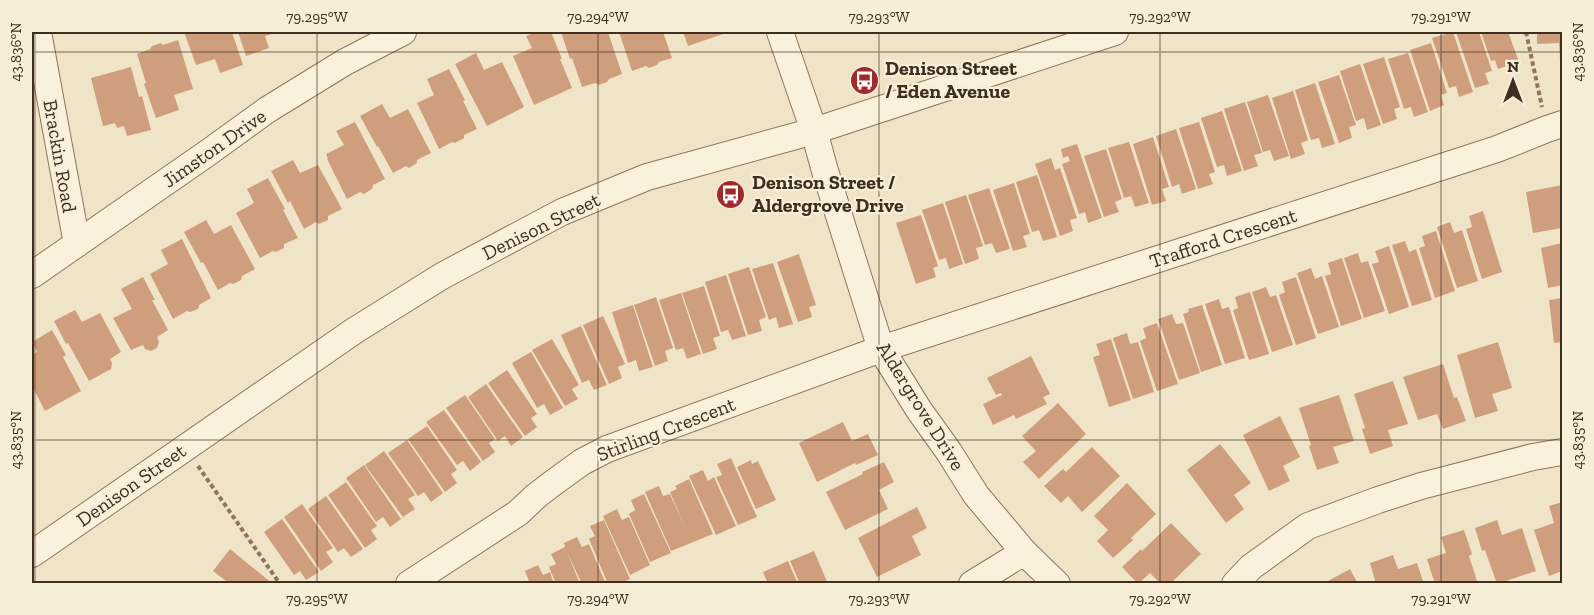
<svg xmlns="http://www.w3.org/2000/svg" width="1594" height="615" font-family="'Zilla Slab',serif">
	<style>
		.building { fill: #cf9f7d }
		.lines { fill: none; stroke-linecap: round; stroke-linejoin: round }
		.minor-casing { stroke: #8d765c; stroke-width: 28 }
		.path { stroke: #8d765c; stroke-width: 4; stroke-dasharray: 4.5 3; stroke-linecap: butt }
		.minor { stroke: #faf1dc; stroke-width: 26 }
		.ticks { fill: none; stroke: #3d2e20; stroke-width: 1.5; stroke-opacity: 0.45 }
		.labels { text-anchor: middle; dominant-baseline: central; stroke-width: 4.5; stroke-linejoin: round; paint-order: stroke }
		.poi-label { font-size: 20px; font-weight: bold; fill: #3d2e20; stroke: #f7eed8; text-anchor: start }
		.street-label { font-size: 20px; fill: #3d2e20; stroke: #f7eed8 }
		.neatline { fill: none; stroke: #3d2e20; stroke-width: 2 }
		.ticks-label { font-size: 15px; text-anchor: middle; fill: #3d2e20 }
	</style>
	<rect width="100%" height="100%" fill="#f0e4c8"/>
	<!-- building -->
	<path class="building" d="M184 32H232L243 65 220 73 215 59 196 65Z
		M238 32H279L265 36 269 48 246 56Z
		M536 32H551L562 59H560L572 88 534 105 513 56 532 48 526 36Z
		M561 32H608L622 74 609 79 607 82 599 85 595 83 582 87 572 58 570 59Z
		M619 32H663L672 58 659 62 657 65 649 68 646 66 632 71Z
		M683 32H725L726 33 688 46Z
		M1453 32 1473 92 1459 97 1456 86 1449 88 1432 38Z
		M1456 32H1479L1492 71 1485 73 1489 84 1475 88Z
		M1481 32H1508L1519 62 1498 69 1495 60 1491 61Z
		M1537 32H1562V60H1560L1559 43 1537 44Z
		M178 40 193 89 174 95 179 110 156 118 144 84 146 83 137 54 150 49 152 46 161 43 163 45Z
		M1431 43 1447 93 1441 95 1444 105 1430 111 1410 50Z
		M476 53 484 70 502 62 524 107 487 126 455 64Z
		M1408 53 1428 112 1414 117 1411 107 1404 109 1388 59Z
		M1384 57 1400 107 1394 109 1397 119 1383 124 1363 64Z
		M1360 64 1381 125 1367 130 1364 118 1356 121 1340 71Z
		M131 67 139 97 142 96 151 130 127 136 124 126 117 128 115 123 103 126 91 78Z
		M449 69 465 100 463 101 477 129 464 135V138L455 143 452 142 439 149 417 103 434 95 427 79Z
		M1339 75 1356 125 1349 127 1352 138 1339 143 1318 82Z
		M1315 83 1335 144 1322 148 1319 138 1311 140 1295 90Z
		M1293 91 1308 140 1301 143 1305 154 1291 159 1272 98Z
		M1268 95 1289 156 1274 161 1270 150 1263 152 1247 102Z
		M1245 102 1262 153 1254 155 1258 166 1244 171 1224 109Z
		M382 104 390 118 408 109 431 153 417 160V163L409 168 406 166 393 173 378 146 377 147 360 116Z
		M1222 111 1242 171 1227 176 1224 165 1217 167 1201 118Z
		M355 122 385 179 373 185 372 189 364 194 360 192 347 199 327 159H328L326 154 344 145 336 131Z
		M1199 122 1215 172 1209 174 1213 184 1198 189 1179 128Z
		M1176 129 1196 189 1182 194 1179 184 1172 187 1156 136Z
		M1153 137 1169 187 1162 189 1166 201 1152 205 1133 144Z
		M1129 142 1149 203 1135 207 1131 196 1124 198 1108 148Z
		M1077 144 1102 218 1088 223 1085 212 1079 214 1062 164 1070 161 1068 156 1063 158 1061 149Z
		M1106 149 1122 199 1115 202 1119 212 1104 217 1084 156Z
		M1051 158 1055 170 1060 168 1077 218 1070 220 1073 231 1060 236 1035 164Z
		M293 160 300 173 318 165 342 209 328 216V220L319 224 316 222 304 229 290 201 288 203 271 171Z
		M1037 175 1057 237 1043 241 1039 230 1032 232 1016 182Z
		M268 178 285 209 283 210 298 238 284 244V248L276 252 273 251 260 258 236 213 254 203 247 189Z
		M1014 183 1030 234 1023 236 1027 247 1013 251 993 190Z
		M1562 185V228L1533 233 1526 192Z
		M989 188 1010 249 996 253 992 243 985 245 968 195Z
		M966 195 983 246 976 248 979 259 965 264 945 202Z
		M943 203 963 264 949 269 946 258 939 260 922 210Z
		M1483 211 1502 272 1482 279 1466 229 1472 227 1469 216Z
		M921 215 938 266 933 268 936 277 916 284 896 223Z
		M206 220 214 234 231 225 255 269 242 276 241 280 233 284 230 283 218 290 203 262 201 263 184 232Z
		M1450 222 1454 233 1462 230 1478 281 1457 288 1437 227Z
		M1436 231 1455 291 1435 298 1419 248 1425 246 1422 236Z
		M182 239 211 298 199 305 198 309 190 312 187 311 173 319 150 274 168 264 161 250Z
		M1405 241 1409 252 1416 249 1432 300 1412 306 1392 245Z
		M1562 243V285L1548 288 1541 248Z
		M1389 246 1409 307 1389 314 1372 264 1379 262 1375 251Z
		M1358 253 1361 263 1368 261 1385 311 1364 318 1344 258Z
		M799 254 816 305 809 307 812 317 798 322 777 262Z
		M1342 258 1362 319 1341 326 1325 276 1331 274 1328 263Z
		M773 263 793 324 779 328 776 317 769 320 752 269Z
		M749 267 766 317 759 320 762 331 748 335 728 274Z
		M1311 268 1315 279 1322 276 1339 327 1318 334 1297 273Z
		M726 275 746 336 732 340 728 330 721 332 705 282Z
		M143 277 155 300H152L168 330 157 337 159 342 157 348 151 351 145 349 143 345 131 350 113 318 132 309 121 289Z
		M1296 277 1316 338 1296 345 1279 295 1285 292 1282 282Z
		M704 286 720 336 713 338 717 349 703 354 682 293Z
		M1266 287 1270 297 1276 295 1293 345 1272 352 1252 292Z
		M1250 292 1269 354 1249 360 1233 310 1238 308 1235 297Z
		M681 293 701 354 687 359 683 348 676 350 659 300Z
		M656 297 673 348 665 351 668 361 655 366 634 305Z
		M1562 298V342L1554 343 1549 300Z
		M1219 299 1222 309 1229 307 1245 358 1225 364 1205 304Z
		M633 305 653 367 639 371 636 360 628 363 612 312Z
		M1202 305 1222 365 1201 372 1183 314 1189 312 1188 309Z
		M75 310 82 322 100 313 121 352 110 359 112 363 111 369 89 381 68 343 66 344 54 321Z
		M1172 314 1176 324 1183 323 1200 373 1179 380 1158 319Z
		M603 316 625 364 618 367 622 378 609 384 583 325Z
		M1157 323 1178 384 1157 391 1140 341 1146 338 1143 328Z
		M581 326 607 385 594 390 589 380 582 383 561 335Z
		M52 330 66 355 63 357 81 391 45 411 32 386V355L37 352 32 342Z
		M1127 333 1130 344 1138 342 1154 392 1133 399 1113 338Z
		M552 339 579 385 572 389 578 399 565 406 532 350Z
		M1111 339 1131 400 1109 407 1093 357 1100 355 1096 344Z
		M1498 342 1512 388 1492 394 1498 411 1475 418 1457 355Z
		M531 352 563 408 550 415 544 404 537 408 512 363Z
		M1031 356 1050 394 1043 397 1047 404 1016 419 1014 415 993 425 983 404 1002 395 1001 393 996 395 987 378Z
		M1443 364 1454 398 1457 397 1466 421 1443 429 1437 414 1418 420 1403 377Z
		M507 370 537 414 531 418 537 427 525 436 488 383Z
		M1393 381 1408 424 1388 430 1393 446 1370 454 1362 429 1365 428 1354 394Z
		M486 384 523 437 511 446 505 436 498 441 468 397Z
		M465 395 495 439 489 443 495 452 483 461 446 408Z
		M1339 395 1354 441 1333 447 1339 463 1317 470 1309 446 1311 445 1299 408Z
		M1058 403 1086 434 1039 479 1023 462 1036 451 1022 436Z
		M444 410 481 462 470 471 463 461 457 465 426 422Z
		M1280 416 1300 457 1283 466 1290 481 1269 491 1243 435Z
		M843 422 852 441 868 434 878 455 856 465 855 463 817 482 799 443Z
		M427 426 457 470 451 474 457 483 445 492 408 439Z
		M407 440 443 493 431 502 424 492 418 496 388 453Z
		M1220 444 1251 483 1234 495 1244 509 1226 523 1187 470Z
		M1092 447 1120 476 1082 512 1068 496 1061 503 1044 486 1063 469 1066 472Z
		M384 451 415 495 408 499 415 509 403 517 365 465Z
		M731 458 757 517 738 525 716 477 722 475 717 464Z
		M751 460 752 464 758 461 776 500 756 509 737 467Z
		M884 462 894 482 879 490 888 509 845 530 826 492 863 474 862 472Z
		M364 465 401 519 390 527 383 517 376 522 346 478Z
		M703 470 708 481 714 477 736 526 716 535 689 476Z
		M689 479 713 534 671 551 645 492 659 486 663 496 670 494 686 530 670 492 677 489 675 486Z
		M346 482 377 526 371 530 377 539 365 548 328 495Z
		M1127 483 1156 514 1131 538 1133 540 1113 558 1097 541 1108 530 1094 516Z
		M644 494 671 553 650 562 629 514 635 510 631 500Z
		M326 496 363 549 351 557 344 548 338 552 308 509Z
		M1562 502V571L1549 576 1534 530 1554 523 1549 506Z
		M302 504 333 548 326 552 333 562 321 571 284 517Z
		M917 507 927 528 912 536 921 555 877 577 858 538Z
		M617 509 622 520 629 517 650 565 630 575 603 516Z
		M282 519 319 572 306 580 300 571 294 575 264 532Z
		M604 520 630 579 619 584H608L589 539 595 536 590 526Z
		M1497 520 1502 535 1522 528 1536 571 1497 584 1485 550 1482 551 1475 528Z
		M1171 523 1201 554 1170 584H1161L1150 573 1138 584 1122 567 1141 549 1142 551Z
		M1464 530 1472 554 1469 556 1478 584H1435L1427 559 1446 553 1441 537Z
		M577 537 582 547 589 544 606 584H582L567 552 580 584H556L549 567 556 564 551 554 565 547 564 543Z
		M230 549 273 584H230L213 571Z
		M814 551 828 584H800L791 563 790 561Z
		M1393 555 1398 569 1417 563 1424 584H1376L1370 563Z
		M788 561 798 584H768L763 572Z
		M538 565 543 575 550 572 554 584H530L525 571Z
		M1350 569 1358 584H1330L1328 581Z"/>
	<g class="lines">
		<defs>
			<path id="minor" d="M38 32 77 244
				M780 32 814 131 825 171 881 349 919 410 949 452 976 495 1024 552 1057 584
				M32 275 209 152 267 110 345 62 403 32
				M32 554 354 331 442 276 562 212 647 177 814 131 1115 32
				M409 584 518 513 536 496 553 483 582 462 607 449 881 349 1497 149 1547 129 1562 124
				M972 584 1024 552
				M1235 584 1251 567 1308 526 1378 500 1421 486 1533 457 1562 452"/>
		</defs>
		<!-- minor casing -->
		<use href="#minor" class="minor-casing"/>
		<!-- path -->
		<path class="path" d="M1526 32 1542 107
			M198 466 280 584"/>
		<!-- minor -->
		<use href="#minor" class="minor"/>
	</g>
	<!-- ticks -->
	<path class="ticks" d="M35 32V584M317 32V584M598 32V584M879 32V584M1160 32V584M1441 32V584M32 52H1562M32 440H1562"/>
	<!-- icons -->
	<defs>
		<symbol id="bus-disc" viewBox="-11 -11 22 22"><circle r="9.5" fill="#9e2a2b" stroke="#f7eed8"/><path d="M-5-6H5V4H4V6H2V4H-2V6H-4V4H-5ZM-3.5-4V0h7V-4ZM-3.5 1.2v1.5H-2V1.2ZM2 1.2v1.5H3.5V1.2Z" fill="#fff"/></symbol>
	</defs>
	<g fill-rule="evenodd">
		<use href="#bus-disc" x="848" y="64" width="33" height="33"/>
		<use href="#bus-disc" x="714" y="178" width="33" height="33"/>
	</g>
	<g class="labels">
		<!-- poi labels -->
		<g class="poi-label">
			<text x="885" y="68">Denison Street<tspan x="885" dy="23">/ Eden Avenue</tspan></text>
			<text x="752" y="182">Denison Street /<tspan x="752" dy="23">Aldergrove Drive</tspan></text>
		</g>
		<!-- street labels -->
		<g class="street-label">
			<text transform="translate(214 148) rotate(-35)">Jimston Drive</text>
			<text transform="translate(60 156) rotate(80)">Brackin Road</text>
			<text transform="translate(541 226) rotate(-26)">Denison Street</text>
			<text transform="translate(1223 238) rotate(-18)">Trafford Crescent</text>
			<text transform="translate(921 406) rotate(58)">Aldergrove Drive</text>
			<text transform="translate(666 429) rotate(-21)">Stirling Crescent</text>
			<text transform="translate(131 485) rotate(-35)">Denison Street</text>
		</g>
	</g>
	<!-- border -->
	<rect width="1594" height="615" fill="none" stroke="#f7eed8" stroke-width="66"/>
	<!-- north arrow -->
	<g transform="translate(1513 81)" stroke="#f7eed8" stroke-width="4.5" paint-order="stroke">
	<path d="M0-4.5L10 22L0 15L-10 22Z" fill="#3d2e20"/>
	<text y="-9" font-size="16" font-weight="bold" text-anchor="middle" fill="#3d2e20">N</text>
	</g>
	<rect x="33" y="33" width="1528" height="549" class="neatline"/>
	<g class="ticks-label">
		<text x="317" y="22">79.295°W</text>
		<text x="598" y="22">79.294°W</text>
		<text x="879" y="22">79.293°W</text>
		<text x="1160" y="22">79.292°W</text>
		<text x="1441" y="22">79.291°W</text>
		<text transform="translate(16 52) rotate(-90)" y="5">43.836°N</text>
		<text transform="translate(1578 52) rotate(-90)" y="5">43.836°N</text>
		<text transform="translate(16 440) rotate(-90)" y="5">43.835°N</text>
		<text transform="translate(1578 440) rotate(-90)" y="5">43.835°N</text>
		<text x="317" y="604">79.295°W</text>
		<text x="598" y="604">79.294°W</text>
		<text x="879" y="604">79.293°W</text>
		<text x="1160" y="604">79.292°W</text>
		<text x="1441" y="604">79.291°W</text>
	</g>
</svg>
